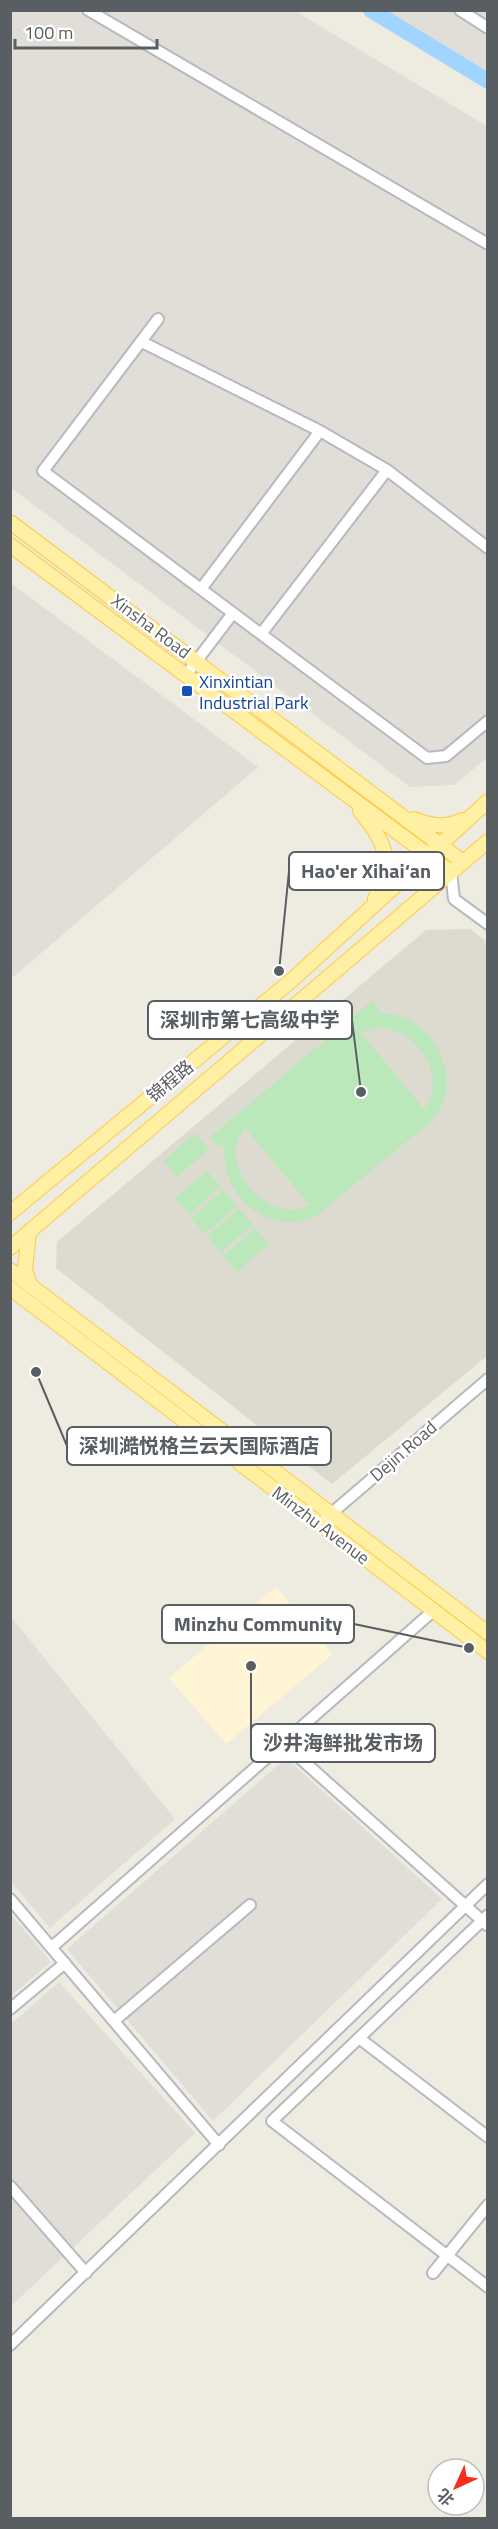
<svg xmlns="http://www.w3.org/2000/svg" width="498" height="2529" font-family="'Titillium Web','Noto Sans SC',sans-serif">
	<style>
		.commercial { fill: #fff5d4 }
		.industrial { fill: #e1ded8 }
		.education { fill: #dddacf }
		.green { fill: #bae8ba; fill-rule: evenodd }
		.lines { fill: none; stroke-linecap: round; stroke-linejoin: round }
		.river { stroke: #9fd5ff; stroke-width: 16 }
		.minor-casing { stroke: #b6b9bf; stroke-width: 14 }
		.major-casing { stroke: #fdcb4a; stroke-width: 16 }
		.minor { stroke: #fff; stroke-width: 10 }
		.major { stroke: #fff0a4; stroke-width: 14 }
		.transit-dot { fill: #1a4fb4; stroke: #fff; stroke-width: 2 }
		.labels { text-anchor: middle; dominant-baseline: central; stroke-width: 5; stroke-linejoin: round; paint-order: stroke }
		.street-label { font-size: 18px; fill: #595e63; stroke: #fff }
		.transit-label { font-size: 18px; fill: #164399; stroke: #fff; text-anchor: start }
		.leader { fill: none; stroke: #595e63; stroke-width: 2 }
		.callout-dot { fill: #595e63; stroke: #fff; stroke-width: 2 }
		.callout { fill: #fff; stroke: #595e63; stroke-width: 2 }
		.callout-label { font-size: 20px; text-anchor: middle; font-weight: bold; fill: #595e63 }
	</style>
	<rect width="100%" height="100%" fill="#eeebe0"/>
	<!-- commercial -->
	<path class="commercial" d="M276 1587 333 1654 226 1744 169 1678Z"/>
	<!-- industrial -->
	<path class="industrial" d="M11 11H295L487 126V758L454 785 410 787 11 488Z
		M387 11H487V71Z
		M11 583 258 767 11 979Z
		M11 1617 175 1819 50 1928 11 1882Z
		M286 1758 442 1899 213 2121 67 1949Z
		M11 1914 51 1962 11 1996H10Z
		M59 1982 195 2133 11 2306V2024Z"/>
	<!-- education -->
	<path class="education" d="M470 929 487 942V1356L332 1484 56 1268 57 1242 426 930Z"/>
	<!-- green -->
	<path class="green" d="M372 1001 379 1009 375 1013C430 1009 467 1075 434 1119L316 1216C266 1238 218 1193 225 1143L218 1147 210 1137ZM380 1027C417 1031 449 1074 424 1109L360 1032ZM245 1128 309 1204V1205C268 1227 214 1163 245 1128Z
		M195 1133 209 1149 177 1177 163 1161Z
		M207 1171 221 1186 189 1214 175 1198Z
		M223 1190 237 1206 205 1234 191 1218Z
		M239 1209 253 1225 221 1252 207 1236Z
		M255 1228 269 1244 237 1272 223 1256Z"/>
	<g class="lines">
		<!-- river -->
		<path class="river" d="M371 10 488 81"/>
		<defs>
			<path id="minor" d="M88 10 488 244
				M460 10 488 28
				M158 319 43 471 427 758 446 756 488 721
				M142 342 320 431 387 470 488 548
				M201 589 320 431
				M261 634 387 470
				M186 675 233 613
				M451 872 454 899 488 924
				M326 1518 488 1379
				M282 1742 487 1925
				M10 1899 219 2145
				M488 1915 272 2121 488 2287
				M52 1947 433 1611
				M10 2009 65 1963
				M114 2021 250 1905
				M359 2038 488 2137
				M10 2186 86 2273
				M433 2273 488 2205
				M10 2345 488 1884"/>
			<path id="major" d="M10 522 463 862
				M10 545 451 872
				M360 811C386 844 394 859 375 899
				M414 819C432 826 445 828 462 820
				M10 1213 292 980 488 801
				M29 1233 25 1269 30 1285
				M10 1248 488 841
				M10 1270 488 1633
				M10 1288 488 1652"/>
		</defs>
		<!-- minor casing -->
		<use href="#minor" class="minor-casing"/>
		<!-- major casing -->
		<use href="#major" class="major-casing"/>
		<!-- minor -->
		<use href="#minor" class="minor"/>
		<!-- major -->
		<use href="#major" class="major"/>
	</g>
	<!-- markers -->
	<rect class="transit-dot" x="181" y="685" width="12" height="12" rx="3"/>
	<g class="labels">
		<!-- street labels -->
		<g class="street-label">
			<text transform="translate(151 626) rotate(37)">Xinsha Road</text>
			<text transform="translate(170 1081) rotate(-40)">锦程路</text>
			<text transform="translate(403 1451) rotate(-41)">Dejin Road</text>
			<text transform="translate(321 1525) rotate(37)">Minzhu Avenue</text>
		</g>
		<!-- transit labels -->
		<g class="transit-label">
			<text x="199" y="681">Xinxintian<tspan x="199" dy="21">Industrial Park</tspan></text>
		</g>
	</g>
	<!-- callouts -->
	<path class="leader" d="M279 971L289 871M361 1092L352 1020M36 1372L67 1446M469 1648L354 1624M251 1666L251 1743"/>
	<g class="callout-dot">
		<circle cx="279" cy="971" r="6"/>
		<circle cx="361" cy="1092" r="6"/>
		<circle cx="36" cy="1372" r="6"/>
		<circle cx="469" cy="1648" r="6"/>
		<circle cx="251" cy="1666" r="6"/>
	</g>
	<g class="callout">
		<rect x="289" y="852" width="155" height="38" rx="6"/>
		<rect x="148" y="1001" width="204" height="38" rx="6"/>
		<rect x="67" y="1427" width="264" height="38" rx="6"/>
		<rect x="162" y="1605" width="192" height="38" rx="6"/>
		<rect x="251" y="1724" width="184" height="38" rx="6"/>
	</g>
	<g class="callout-label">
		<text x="366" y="878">Hao'er Xihai‘an</text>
		<text x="250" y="1027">深圳市第七高级中学</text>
		<text x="199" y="1453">深圳澔悦格兰云天国际酒店</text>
		<text x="258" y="1631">Minzhu Community</text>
		<text x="343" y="1750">沙井海鲜批发市场</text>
	</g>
	<!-- border -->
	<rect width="498" height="2529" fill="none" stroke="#595e63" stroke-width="24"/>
	<!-- north arrow -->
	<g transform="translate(456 2487) rotate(225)"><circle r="28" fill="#ffffff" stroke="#bdbfc1" stroke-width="1.5"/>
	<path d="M0-4.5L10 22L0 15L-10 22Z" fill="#f82e1d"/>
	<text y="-9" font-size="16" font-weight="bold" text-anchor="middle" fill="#595e63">北</text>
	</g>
	<!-- scale -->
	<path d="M15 39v9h142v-9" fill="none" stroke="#595e63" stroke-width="3"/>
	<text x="24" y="39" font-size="18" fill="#595e63" stroke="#ffffff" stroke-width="4.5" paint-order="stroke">100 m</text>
</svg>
